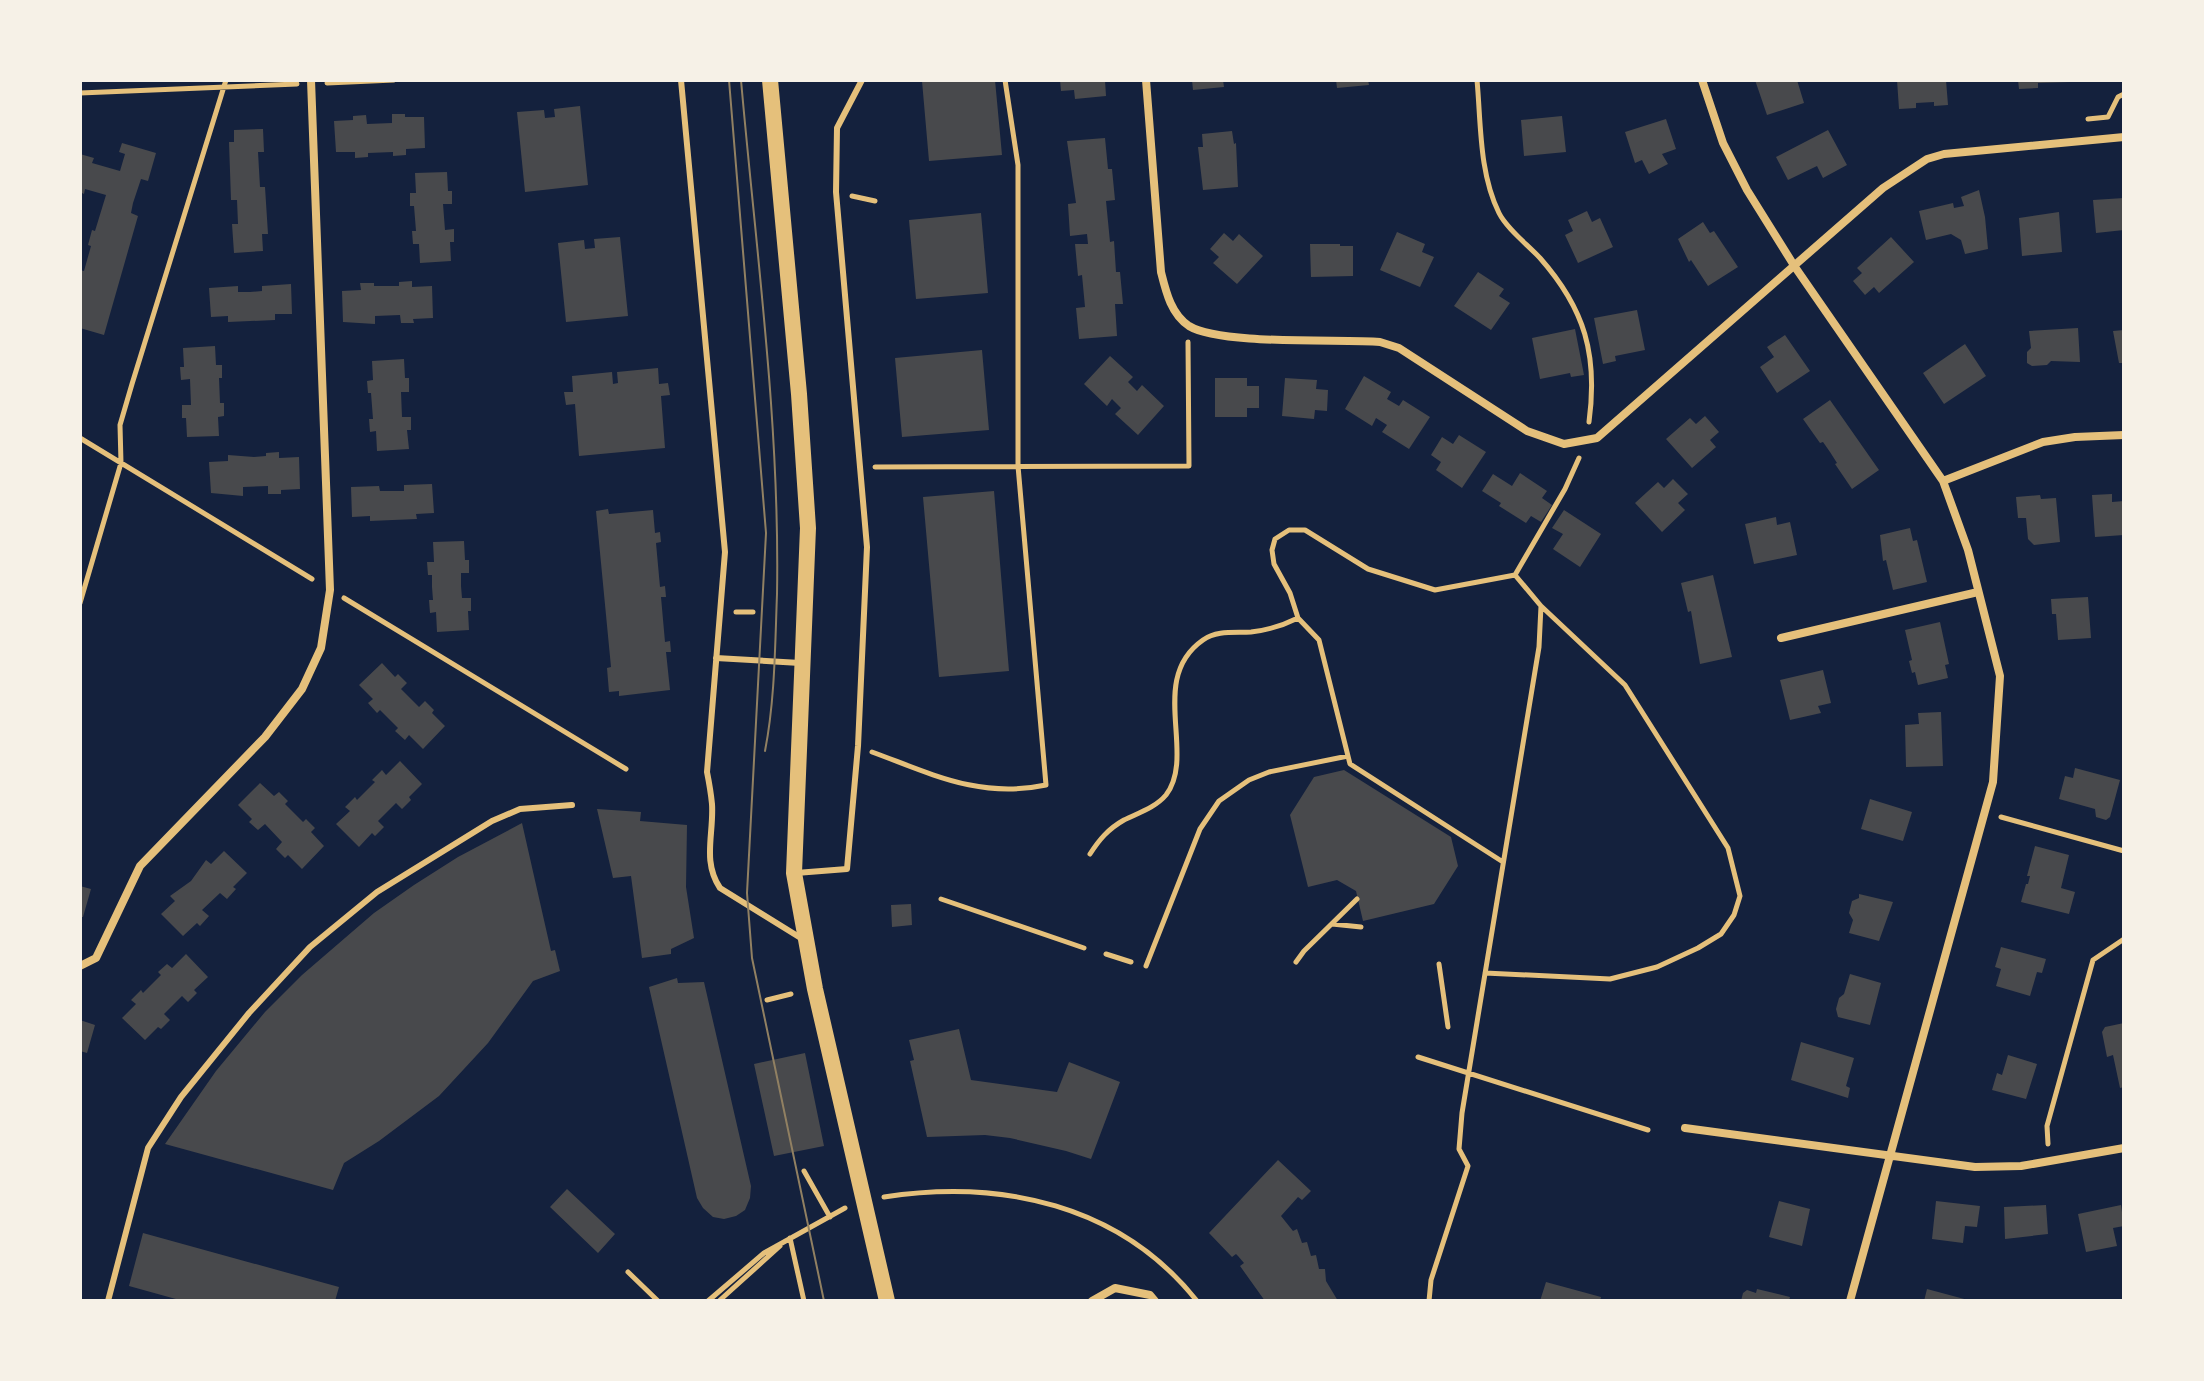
<svg xmlns="http://www.w3.org/2000/svg" width="2204" height="1381" font-family="'Asap Condensed',sans-serif">
	<style>
		.building { fill: #48494c }
		.lines { fill: none; stroke-linecap: round; stroke-linejoin: round }
		.path { stroke: #e5c07b; stroke-width: 5 }
		.service { stroke: #e5c07b; stroke-width: 6 }
		.minor { stroke: #e5c07b; stroke-width: 8 }
		.secondary { stroke: #e5c07b; stroke-width: 16 }
		.tram { stroke: #918062; stroke-width: 2 }
	</style>
	<rect width="100%" height="100%" fill="#14213d"/>
	<!-- building -->
	<path class="building" d="M940 80H995L1002 155 929 161 922 81Z
		M1060 80H1105L1106 96 1075 99 1074 90 1061 91Z
		M1192 80H1223L1224 87 1193 90Z
		M1336 80H1368L1369 85 1337 88Z
		M1755 80H1797L1804 103 1767 115Z
		M1897 80H1946L1948 105 1934 106V102L1916 103V108L1899 109Z
		M2018 80H2070V82L2038 83V88L2019 89Z
		M580 106 588 185 525 192 517 112 544 110 545 118 555 117 554 109Z
		M392 114H405V117H424L425 148 406 149V155L393 156V152L368 153V157L355 158V152H336L334 121 353 120V116L366 115 367 124 392 123Z
		M1562 116 1566 152 1524 156 1521 120Z
		M1666 119 1676 149 1662 154 1668 164 1649 174 1642 160 1635 163 1625 132Z
		M263 129 264 152H258L260 187H265L268 234H262L263 251 234 253 232 224H238L237 200H231L229 142H234V130Z
		M1828 130 1847 165 1823 178 1817 166 1788 180 1776 157Z
		M1232 131 1234 144 1236 143 1238 187 1203 190 1198 147H1203L1202 134Z
		M1105 138 1108 169H1112L1115 200 1106 201 1110 242 1114 241 1116 272H1120L1123 304H1115L1117 336 1079 339 1076 308 1085 307 1082 275 1078 276 1075 244H1088L1087 234 1070 236 1068 204 1076 203 1067 141Z
		M122 143 156 153 148 181 141 179 133 203 131 213 138 216 104 335 80 328V270L84 271 91 246 88 245 92 230 95 231 106 195 85 189 84 194 80 192V154L94 158 92 163 120 171 125 154 119 152Z
		M447 172 448 191H452V204H443L445 230 454 229V242H450L451 261 420 263 419 244H413L412 231H416L414 206H410V193H416L415 173Z
		M1979 190 1985 217 1988 249 1965 254 1961 240 1951 234 1926 240 1919 211 1953 203 1954 208 1964 206 1961 197Z
		M2124 198V230L2096 233 2093 200Z
		M1587 211 1592 222 1600 218 1613 247 1578 263 1565 235 1573 231 1568 220Z
		M2059 212 2062 252 2022 256 2019 218Z
		M981 213 988 293 916 299 909 220Z
		M1703 222 1710 233 1714 231 1738 267 1708 286 1691 260 1689 262 1678 239Z
		M1397 232 1425 244 1422 252 1434 257 1420 287 1380 270Z
		M1224 233 1233 241 1239 234 1263 256 1237 284 1213 263 1219 257 1210 249Z
		M620 237 628 316 566 322 558 243 584 240 585 249 595 248 594 239Z
		M1891 237 1914 262 1879 293 1874 287 1865 295 1853 281 1862 273 1857 268Z
		M1310 244H1340V246H1353V276L1311 277Z
		M1478 272 1504 289 1499 296 1510 303 1491 330 1454 306Z
		M412 281V287L432 286 433 318 413 319 414 323H401L400 315 375 316V324L343 322 342 291 361 290 360 283H374V286H399V282Z
		M291 284 292 314H275V320L228 322V316L211 317 209 288 238 286V292H250L262 291V286Z
		M1637 310 1645 350 1615 356 1616 361 1603 364 1594 318Z
		M2078 328 2080 362 2051 361 2047 365 2032 366 2027 363V352L2031 348 2029 331Z
		M1575 329 1584 375 1571 377 1570 373 1540 379 1532 338Z
		M2124 330V363H2119L2113 331Z
		M1785 335 1810 371 1777 393 1760 367 1774 357 1767 347Z
		M1965 344 1986 376 1944 404 1923 373Z
		M215 346 216 365H222V378H219L220 403H224V416L218 417 219 436 187 437 186 418H182V405H191L190 379 181 380 180 367H184L183 348Z
		M982 350 989 430 902 437 895 358Z
		M1110 356 1133 377 1128 382 1137 391 1142 385 1164 406 1138 435 1115 414 1121 408 1112 399 1107 406 1084 384Z
		M404 359 405 378H409V392H401L402 417H411V430H407L409 449 377 451 376 431 370 432 369 419H373L371 393H368L367 381 373 380 372 361Z
		M658 368 659 384 668 383 670 395 661 396 665 448 579 456 575 404 566 405 564 392H573L572 376 612 372 613 384 618 383 617 372Z
		M1364 376 1391 392 1387 399 1399 406 1403 400 1430 417 1409 449 1382 432 1387 425 1376 418 1372 426 1345 409Z
		M1215 378H1247V386H1259V408H1247V417H1215Z
		M1285 378 1317 380 1316 389 1328 390 1327 411 1315 410 1314 419 1282 416Z
		M1830 400 1879 470 1852 489 1835 464 1837 463 1830 452 1823 442 1820 443 1803 419Z
		M1705 416 1719 432 1710 440 1716 447 1692 468 1666 439 1690 418 1696 424Z
		M1459 435 1486 452 1462 488 1436 470 1441 462 1431 455 1442 437 1453 444Z
		M279 452V458L299 457 300 489 281 490V494H268V486L243 487V496L211 493 209 462 228 461V455L254 457 266 456V453Z
		M1520 473 1547 491 1542 498 1552 505 1541 522 1531 516 1526 523 1499 506 1501 503 1482 491 1493 474 1512 486Z
		M1673 479 1688 494 1678 503 1685 510 1662 532 1635 503 1658 482 1664 488Z
		M432 484 434 513 416 514 417 519 393 520 370 521V516L352 517 351 487 379 486 380 491H404V485Z
		M994 491 1009 671 939 677 923 497Z
		M2112 494V502L2124 501V535L2095 537 2092 495Z
		M2040 495 2041 499 2056 498 2060 542 2034 545 2028 539 2026 518H2018L2016 497Z
		M608 509 609 514 653 510 655 533 660 532 661 542 656 543 660 587 665 586 666 597H661L665 642 670 641 671 652H666L670 690 619 696V691L609 692 607 668 611 667 596 511Z
		M1564 510 1601 534 1580 567 1553 549 1563 534 1552 528Z
		M1776 517 1777 525 1790 522 1797 555 1754 564 1745 524Z
		M1910 528 1913 541 1917 540 1927 582 1893 590 1886 560 1883 561 1880 535Z
		M464 541 465 560H469V573H461V586L462 598H471V611H468L469 630 437 632 436 612 430 613 429 600H433L432 587V575H428L427 562H434L433 542Z
		M1713 575 1732 657 1700 664 1691 611 1688 612 1681 583Z
		M2088 597 2091 638 2058 640 2056 614H2052L2051 599Z
		M1940 622 1949 664 1945 665 1948 678 1918 685 1915 672 1912 673 1909 661 1912 660 1905 630Z
		M382 663 395 677 398 674 407 683 401 689 419 707 425 701 434 710 432 713 445 726 423 749 409 735 405 740 395 731 398 728 380 710 377 713 368 703 373 699 359 685Z
		M1823 670 1831 703 1818 706 1821 713 1790 720 1780 680Z
		M1941 712 1943 766 1906 767 1905 725 1919 724 1918 713Z
		M400 761 422 784 409 797 411 800 402 809 396 803 378 821 384 827 375 836 372 833 359 847 336 824 350 811 345 807 355 797 357 800 375 782 372 780 382 770 386 775Z
		M2075 768 2120 780 2110 817 2106 820 2096 817 2095 809 2059 799 2065 776 2073 778Z
		M1344 770 1451 837 1458 866 1434 904 1363 921 1356 891 1337 880 1308 887 1290 815 1314 777Z
		M260 783 274 796 279 792 288 801 285 804 303 822 306 819 315 828 311 832 324 846 302 869 288 855 285 858 276 849 282 842 265 824 258 830 249 822 252 819 238 805Z
		M1870 799 1912 812 1903 841 1861 829Z
		M597 809 641 812 640 821 687 825 686 887 694 938 671 949V954L642 958 631 876 613 878Z
		M522 823 551 951 555 950 560 971 533 981 488 1043 439 1096 379 1141 344 1163 333 1190 165 1144 216 1071 265 1012 302 975 374 913 414 885 458 857Z
		M2035 846 2069 855 2061 888 2075 892 2069 914 2021 902 2026 884H2028L2030 876H2027Z
		M224 851 247 873 233 887 236 889 227 899 220 893 202 910 209 916 200 926 197 923 183 936 161 914 175 901 170 896 191 881 206 860 211 864Z
		M80 886 91 889 83 917H80Z
		M1859 894 1893 902 1879 941 1849 933 1853 920 1849 913 1852 901 1859 898Z
		M911 904 912 925 892 927 891 905Z
		M2001 947 2046 959 2042 973 2037 972 2030 996 1996 986 2001 969 1995 967Z
		M186 954 208 977 194 990 197 993 188 1002 182 996 164 1014 170 1020 161 1029 158 1027 145 1040 122 1018 136 1004 131 1000 141 990 143 993 161 975 158 972 167 964 172 968Z
		M1850 974 1881 983 1870 1025 1838 1017 1836 1009 1839 998 1844 994Z
		M677 978 678 983 704 982 751 1186 750 1198 745 1210 736 1216 724 1219 713 1217 703 1208 697 1198 649 987Z
		M80 1020 95 1025 87 1053 80 1051Z
		M2124 1023V1087L2120 1088 2113 1055 2107 1057 2102 1032 2105 1027Z
		M959 1029 971 1080 1057 1092 1069 1062 1120 1082 1091 1159 1066 1151 1010 1138 985 1135 927 1137 910 1061 914 1060 909 1040Z
		M1801 1042 1854 1058 1846 1086 1850 1088 1848 1098 1791 1080Z
		M805 1053 824 1146 774 1156 754 1064Z
		M2008 1055 2037 1064 2026 1099 1992 1090 1997 1073 2002 1075Z
		M1278 1160 1311 1191 1302 1200 1298 1197 1281 1216 1293 1231 1297 1229 1302 1243 1307 1242 1311 1256 1316 1255 1319 1269H1325L1326 1281 1338 1301H1265L1240 1266 1244 1263 1238 1256 1236 1254 1232 1257 1209 1233Z
		M567 1189 615 1234 598 1253 550 1207Z
		M1779 1201 1810 1209 1802 1246 1769 1237Z
		M1936 1201 1980 1206 1977 1227 1965 1226 1963 1243 1932 1239Z
		M2046 1205 2048 1234 2005 1239 2004 1207Z
		M2121 1205 2124 1226 2113 1228 2117 1246 2086 1252 2078 1214Z
		M143 1233 339 1287 335 1301H183L129 1286Z
		M1546 1282 1601 1297 1600 1301H1540Z
		M1757 1289 1790 1297 1789 1301H1741L1743 1293 1747 1290 1756 1293Z
		M1927 1289 1968 1300V1301H1924Z"/>
	<g class="lines">
		<!-- path -->
		<path class="path" d="M1477 80C1481 123 1479 173 1499 213 1507 229 1527 244 1540 258 1585 309 1598 355 1589 422
			M327 83 394 80
			M80 93 297 84
			M2088 119 2108 117 2118 97 2124 94
			M852 196 875 201
			M80 438 312 579
			M875 467 1189 466 1188 342
			M344 598 626 769
			M80 603 121 463 120 425 132 384 226 80
			M736 612H753
			M872 752C932 774 980 799 1046 785L1018 466V165L1005 80
			M2001 817 2124 851
			M1090 854C1099 840 1108 829 1124 820 1138 813 1155 808 1166 795 1197 754 1147 679 1203 640 1217 630 1235 633 1251 632 1269 630 1282 626 1298 618
			M1503 862 1350 764 1319 640 1298 618 1290 593 1274 564 1272 550 1275 539 1289 530H1305L1368 569 1435 590 1515 575 1565 489 1579 458
			M941 899 1084 948
			M1332 924 1361 927
			M1106 954 1131 962
			M1296 962 1304 951 1357 899
			M1439 964 1448 1027
			M1146 966 1200 829 1219 801 1249 780 1269 772 1348 756
			M1485 973 1610 979 1657 967 1698 948 1721 934 1734 915 1740 896 1728 848 1625 685 1541 606
			M767 1000 791 994
			M1418 1057 1648 1130
			M2048 1144 2047 1126 2093 960 2124 939
			M804 1171 830 1217
			M884 1197C1001 1179 1120 1204 1197 1301
			M790 1238 804 1301
			M628 1272 658 1301
			M708 1301 764 1253 845 1208
			M719 1301 780 1246
			M1429 1301 1431 1280 1468 1166 1459 1149 1462 1113 1539 647 1541 606 1515 575"/>
		<!-- service -->
		<path class="service" d="M681 80 725 552 707 772C709 782 711 794 712 804 714 834 702 861 720 888L804 940
			M716 658 800 663
			M796 873 847 869 858 746 867 547 836 192 837 128 862 80
			M108 1301 148 1148 181 1097 249 1013 310 947 377 892 492 821 520 809 572 805"/>
		<!-- minor -->
		<path class="minor" d="M1146 80 1161 272C1166 292 1171 314 1189 326 1220 345 1338 339 1380 342L1399 348 1527 431 1564 444 1597 438 1883 188 1927 159 1944 154 2124 137
			M1702 80 1723 143 1747 190 1795 267 1943 481 1968 550 2000 676 1993 782 1850 1301
			M1943 481 2043 442 2075 437 2124 435
			M1781 638 1978 592
			M80 966 96 958 140 866 265 737 302 689 321 648 330 590 311 80
			M1685 1128 1975 1167 2021 1166 2124 1148
			M1092 1301 1115 1288 1150 1295 1155 1301"/>
		<!-- secondary -->
		<path class="secondary" d="M770 80 799 394 808 528 794 873 815 989 887 1301"/>
		<!-- tram -->
		<path class="tram" d="M729 80 766 533 747 893 752 958 824 1301
			M741 80C756 251 780 423 777 594 775 646 775 700 765 751"/>
	</g>
	<!-- border -->
	<rect width="2204" height="1381" fill="none" stroke="#f6f1e7" stroke-width="164"/>
</svg>
